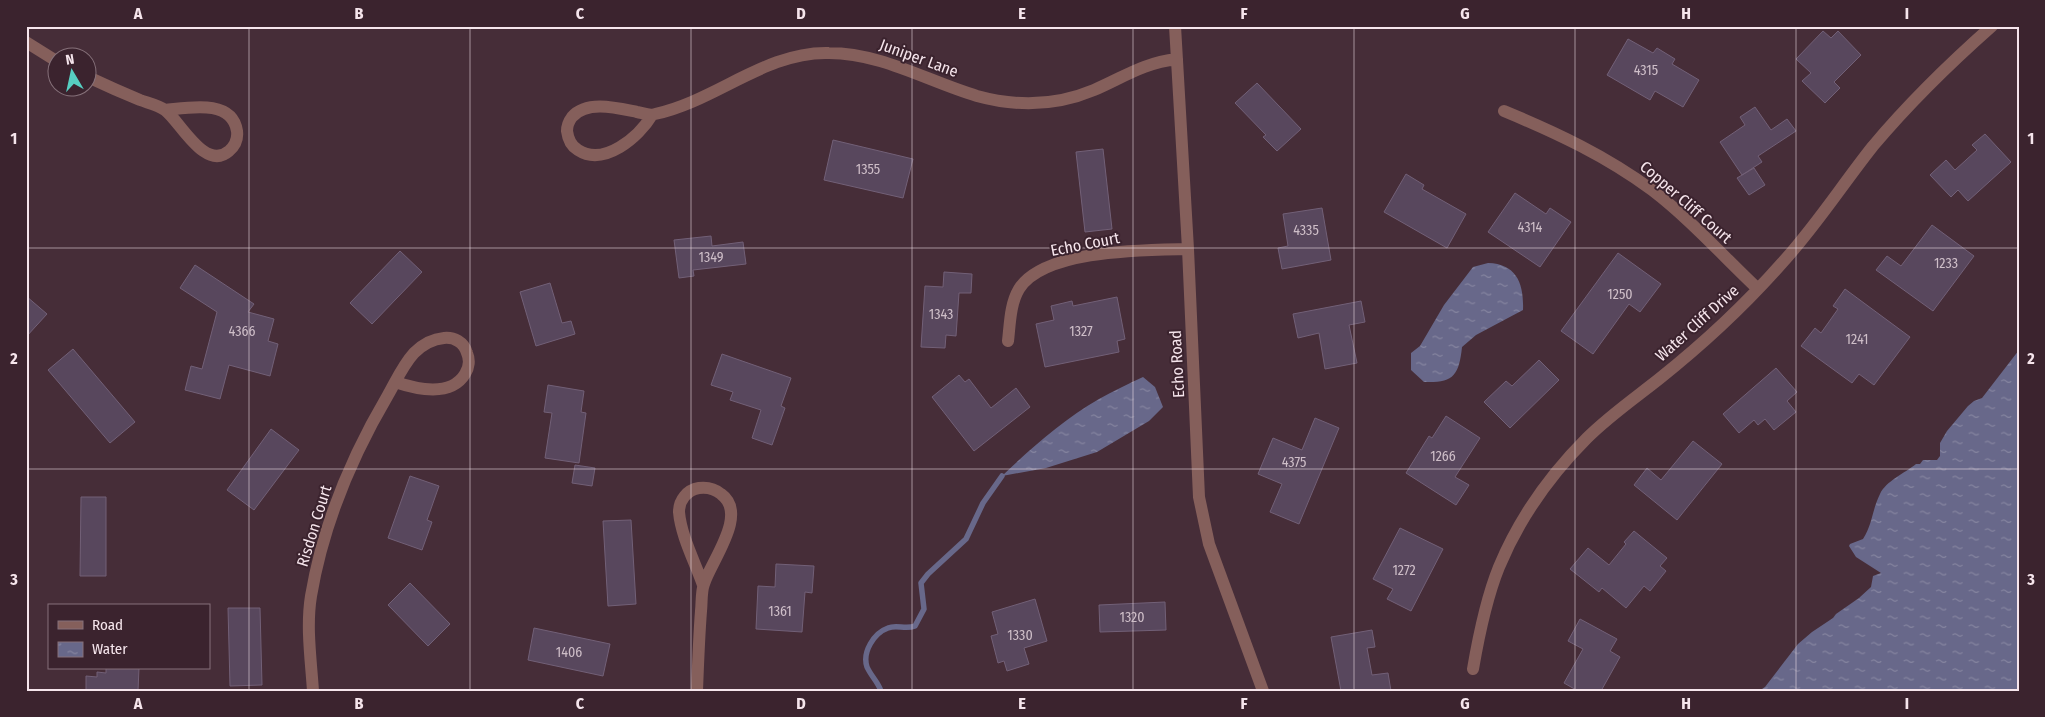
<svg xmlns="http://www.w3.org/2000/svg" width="2045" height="717" font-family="'Fira Sans Condensed',sans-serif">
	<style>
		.water { fill: url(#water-ripples) }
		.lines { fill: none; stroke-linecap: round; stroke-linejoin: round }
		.stream { stroke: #68688a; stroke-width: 5.5 }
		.building { fill: #58475d; stroke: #726077 }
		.minor { stroke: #855f5b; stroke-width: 12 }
		.grid { fill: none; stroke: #f6e5ec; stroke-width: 1; stroke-opacity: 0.55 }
		.labels { text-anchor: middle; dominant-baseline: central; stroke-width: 4; stroke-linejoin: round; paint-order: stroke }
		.number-label { font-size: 14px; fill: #cebec8 }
		.street-label { font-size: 16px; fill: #f6e5ec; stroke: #3b232e }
		.neatline { fill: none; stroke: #f6e5ec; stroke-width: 2 }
		.grid-label { font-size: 16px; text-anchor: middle; font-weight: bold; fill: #f6e5ec }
	</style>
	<defs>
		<pattern id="water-ripples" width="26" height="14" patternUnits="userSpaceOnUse" patternTransform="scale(1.25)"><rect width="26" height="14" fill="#68688a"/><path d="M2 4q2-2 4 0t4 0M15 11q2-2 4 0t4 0" fill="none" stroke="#8685a0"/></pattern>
	</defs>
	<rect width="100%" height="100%" fill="#462d38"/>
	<!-- water -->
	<path class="water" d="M1488 263C1517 264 1524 284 1523 310L1476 335 1462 347C1459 376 1453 383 1424 382L1411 370V353L1420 346 1444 305 1473 267Z
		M2019 350V691H1759L1765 687 1798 644 1812 632 1833 618 1836 614 1859 598 1871 587 1873 576 1881 573 1856 557 1849 546 1850 544 1863 539C1873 523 1872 510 1880 494 1886 481 1905 473 1916 464H1920L1923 460H1937L1940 456V443L1947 431 1968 406 1974 401 1982 398Z
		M1143 377 1155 387 1163 407 1149 421 1097 452 1046 468 1002 476C1031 448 1063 420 1099 399 1113 391 1128 384 1143 377Z"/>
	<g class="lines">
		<!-- stream -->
		<path class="stream" d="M881 691C878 682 871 676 867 667 862 652 874 633 888 628 897 624 905 630 915 626L924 609 921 583 928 574 966 539 983 503 1002 476"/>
	</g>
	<!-- building -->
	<path class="building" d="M1823 31 1831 38 1838 31 1861 55 1834 82 1840 88 1825 103 1802 81 1811 73 1796 59Z
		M1628 39 1653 53 1657 48 1675 59 1672 64 1699 80 1683 107 1655 91 1650 100 1607 75Z
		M1257 83 1301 129 1277 151 1263 137 1266 135 1235 103Z
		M1755 107 1771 130 1787 119 1796 131 1758 156 1762 162 1742 175 1720 142 1745 125 1740 117Z
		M1985 134 2011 162 1968 201 1958 190 1951 197 1930 175 1946 160 1955 170 1977 150 1972 145Z
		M833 140 913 159 903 198 824 180Z
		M1103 149 1112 229 1085 232 1076 152Z
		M1754 168 1765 185 1749 195 1737 178Z
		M1406 174 1424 185 1422 189 1466 214 1447 248 1384 212Z
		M1515 193 1546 214 1550 208 1571 222 1540 267 1488 232Z
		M1322 208 1331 260 1282 269 1278 248 1288 246 1283 214Z
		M1932 225 1974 256 1933 311 1876 270 1887 256 1901 266Z
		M711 236 712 246 743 242 746 264 693 270 694 276 679 278 674 240Z
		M400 251 422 272 372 324 350 303Z
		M1618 253 1661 284 1640 312 1629 304 1593 354 1561 331Z
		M195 265 254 304 248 312 274 319 268 341 278 344 270 376 229 365 220 399 185 390 191 366 202 369 217 312 180 288Z
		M944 272 972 274 971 293H959L956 336 946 335 945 348 921 347 925 286 943 287Z
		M550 283 562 323 571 321 575 334 536 346 520 292Z
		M1845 289 1910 337 1874 385 1859 374 1852 383 1801 346 1815 328 1821 333 1838 309 1833 306Z
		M26 296 47 314 26 337Z
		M1117 297 1125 339 1117 341 1119 352 1045 367 1036 324 1054 320 1051 306 1072 301 1073 306Z
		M1361 301 1365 322 1349 325 1357 363 1325 369 1319 333 1298 338 1293 314Z
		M73 349 135 422 110 443 48 370Z
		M722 354 791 378 781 406 785 408 772 445 752 438 761 410 730 400 733 392 711 385Z
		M1539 360 1559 380 1510 428 1484 402 1506 381 1512 386Z
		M1776 368 1797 392 1787 401 1796 412 1774 430 1765 419 1758 425 1754 420 1739 433 1723 414Z
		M959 375 965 382 969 379 991 408 1016 388 1030 407 974 451 932 397Z
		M548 385 584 391 581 412 586 413 579 463 545 458 552 413 544 412Z
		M1446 416 1480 438 1455 477 1469 485 1456 505 1406 473 1429 436 1432 438Z
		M1315 418 1339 428 1299 524 1270 512 1282 484 1258 474 1273 438 1302 450Z
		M271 429 299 450 254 510 227 490Z
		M1693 441 1722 464 1677 520 1634 485 1647 468 1661 480Z
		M575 465 595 468 592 486 572 483Z
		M410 476 439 486 427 520 432 522 422 550 388 538Z
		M81 497H106V576H80Z
		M631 520 636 604 608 606 603 521Z
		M1400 528 1443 549 1411 611 1387 599 1393 589 1373 579Z
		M1634 531 1667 558 1660 566 1666 571 1650 591 1644 586 1626 608 1602 588 1599 592 1570 569 1588 548 1609 565 1626 544 1624 542Z
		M776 564 814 566 812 593 805 592 802 632 756 629 758 586 775 587Z
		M410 583 450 624 428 646 388 605Z
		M1035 599 1047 641 1024 648 1029 664 1007 671 1004 661 998 663 991 636 998 634 992 612Z
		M1165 602 1166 630 1100 632 1099 605Z
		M228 608H260L262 685 230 686Z
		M1580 619 1617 639 1610 651 1620 657 1601 691H1578L1564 683 1583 649 1568 641Z
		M534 628 610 644 603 676 528 660Z
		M1372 630 1375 647 1367 648 1372 675 1388 673 1391 691H1341L1331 637Z
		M106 668H139L138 691H86V676L97 677V672L106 673Z"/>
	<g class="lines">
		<!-- minor -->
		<path class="minor" d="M1175 26 1188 249 1199 497 1209 544 1263 691
			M26 42 58 62
			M88 77C105 85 123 93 140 100 148 103 158 105 165 110 180 121 205 172 229 151 235 146 238 139 237 131 232 98 187 108 165 110
			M1504 111C1557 133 1606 156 1652 190 1690 219 1723 256 1758 289
			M652 115C639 137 604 167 578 150 571 146 568 139 567 131 567 126 569 121 572 117 587 100 617 108 637 112 643 113 650 116 655 114 716 101 766 51 829 53 881 53 927 81 977 96 1017 107 1056 106 1094 90 1124 77 1143 63 1177 59
			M1008 341C1010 324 1010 304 1019 289 1044 249 1146 250 1188 249
			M1473 669C1479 634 1486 599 1499 567 1519 519 1551 474 1587 438 1609 416 1635 398 1659 379 1703 344 1745 305 1782 263 1816 226 1842 185 1873 146 1910 102 1949 64 1992 26
			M313 691C311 660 306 627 311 596 323 525 352 456 388 395 396 381 403 365 414 353 422 345 432 339 444 338 454 337 464 342 467 353 470 360 469 368 465 374 451 397 416 389 395 382
			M697 691C698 664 699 637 701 611 702 602 701 592 704 584 711 561 749 514 721 494 715 489 707 487 699 488 687 490 679 500 679 512 681 536 695 562 703 585"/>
	</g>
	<!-- grid -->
	<path class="grid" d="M249 26V691M470 26V691M691 26V691M912 26V691M1133 26V691M1354 26V691M1575 26V691M1796 26V691M26 248H2019M26 469H2019"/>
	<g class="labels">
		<!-- number labels -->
		<g class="number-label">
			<text x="1646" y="70">4315</text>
			<text x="868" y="169">1355</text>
			<text x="1530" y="227">4314</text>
			<text x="1306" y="230">4335</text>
			<text x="711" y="257">1349</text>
			<text x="1946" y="263">1233</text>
			<text x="1620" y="294">1250</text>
			<text x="941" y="314">1343</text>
			<text x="242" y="331">4366</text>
			<text x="1081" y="331">1327</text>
			<text x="1857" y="339">1241</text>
			<text x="1443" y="456">1266</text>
			<text x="1294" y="462">4375</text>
			<text x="1404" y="570">1272</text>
			<text x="780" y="611">1361</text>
			<text x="1132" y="617">1320</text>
			<text x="1020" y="635">1330</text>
			<text x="569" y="652">1406</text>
		</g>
		<!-- street labels -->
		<g class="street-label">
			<text transform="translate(919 58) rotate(20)">Juniper Lane</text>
			<text transform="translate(1686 202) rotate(41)">Copper Cliff Court</text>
			<text transform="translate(1085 244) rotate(-11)">Echo Court</text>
			<text transform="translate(1697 323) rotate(-42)">Water Cliff Drive</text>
			<text transform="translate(1177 364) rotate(-93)">Echo Road</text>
			<text transform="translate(314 526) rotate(-73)">Risdon Court</text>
		</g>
	</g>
	<!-- border -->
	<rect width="2045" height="717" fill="none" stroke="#3b232e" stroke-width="55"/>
	<!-- legend -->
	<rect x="48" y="604" width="162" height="65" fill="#3b232e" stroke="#86717a"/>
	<rect x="58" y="621" width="25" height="8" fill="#855f5b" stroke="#86717a"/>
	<text x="92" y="630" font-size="15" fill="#f6e5ec">Road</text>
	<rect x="58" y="642" width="25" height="15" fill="url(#water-ripples)" stroke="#86717a"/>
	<text x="92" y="654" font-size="15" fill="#f6e5ec">Water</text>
	<!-- north arrow -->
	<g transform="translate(72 72) rotate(351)"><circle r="24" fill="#3b232e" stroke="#86717a"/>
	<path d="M0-4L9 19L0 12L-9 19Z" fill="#57cec1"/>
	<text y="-8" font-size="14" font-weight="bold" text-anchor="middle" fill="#f6e5ec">N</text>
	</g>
	<rect x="28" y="28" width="1990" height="662" class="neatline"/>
	<g class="grid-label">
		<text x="138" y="19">A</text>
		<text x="359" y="19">B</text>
		<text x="580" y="19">C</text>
		<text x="801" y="19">D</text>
		<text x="1022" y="19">E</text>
		<text x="1244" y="19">F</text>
		<text x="1465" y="19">G</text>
		<text x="1686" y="19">H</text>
		<text x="1907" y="19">I</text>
		<text x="14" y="144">1</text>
		<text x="2031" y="144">1</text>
		<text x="14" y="364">2</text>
		<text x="2031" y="364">2</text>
		<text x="14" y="585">3</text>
		<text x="2031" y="585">3</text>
		<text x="138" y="709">A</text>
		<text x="359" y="709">B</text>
		<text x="580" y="709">C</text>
		<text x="801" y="709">D</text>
		<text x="1022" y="709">E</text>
		<text x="1244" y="709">F</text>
		<text x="1465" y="709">G</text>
		<text x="1686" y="709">H</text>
		<text x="1907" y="709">I</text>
	</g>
</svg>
